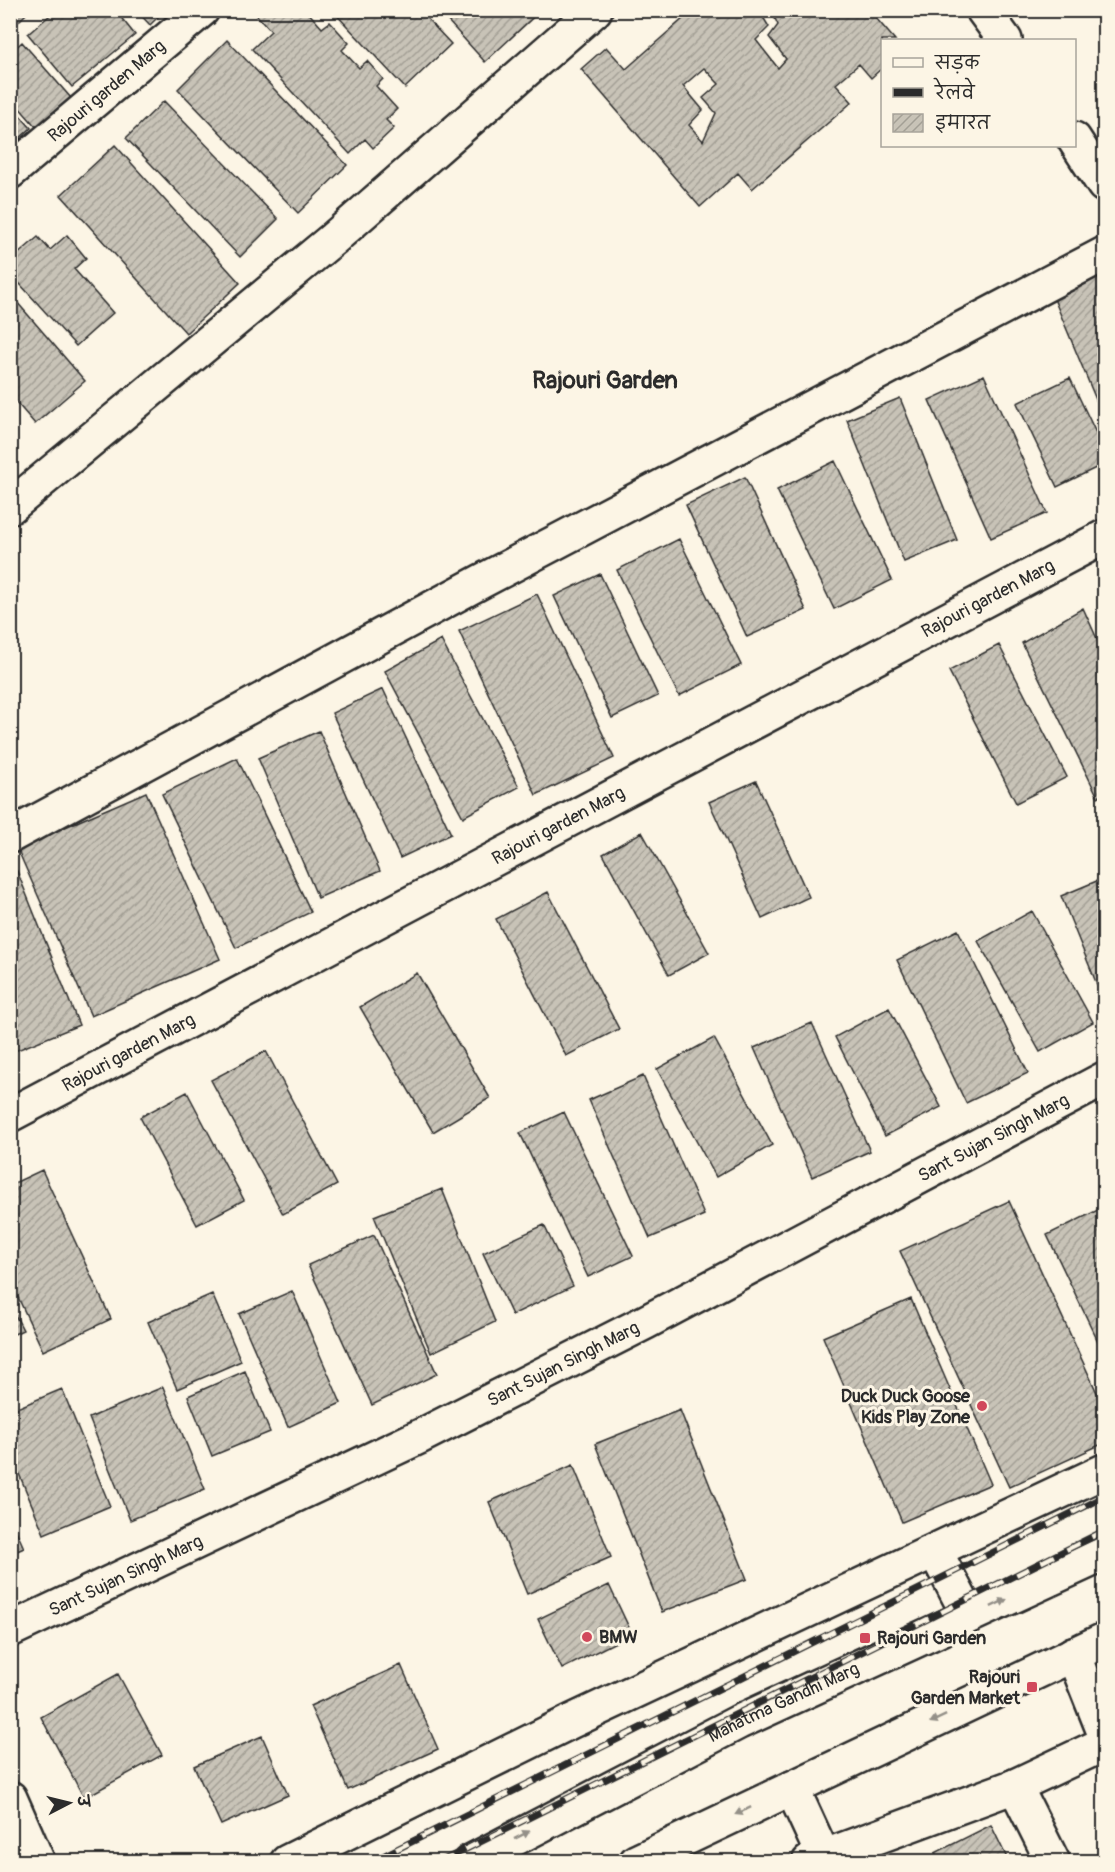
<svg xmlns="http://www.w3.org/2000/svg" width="1115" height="1872" font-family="Pangolin,'Playpen Sans Deva',sans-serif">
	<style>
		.building { fill: url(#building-hatch); stroke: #2b2b2b; stroke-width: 1.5; fill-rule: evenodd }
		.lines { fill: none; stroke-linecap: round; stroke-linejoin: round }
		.minor-casing { stroke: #2b2b2b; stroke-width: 38 }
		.major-casing { stroke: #2b2b2b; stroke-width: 38 }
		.minor { stroke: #fcf5e5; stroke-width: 33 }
		.major { stroke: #fcf5e5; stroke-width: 33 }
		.rail-casing { stroke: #2b2b2b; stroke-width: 7 }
		.rail { stroke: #fcf5e5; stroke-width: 4.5; stroke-dasharray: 14; stroke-linecap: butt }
		.oneway { fill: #949088 }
		.poi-dot { fill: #d1495b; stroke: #fcf5e5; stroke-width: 2 }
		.labels { text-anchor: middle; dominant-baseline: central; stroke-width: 6; stroke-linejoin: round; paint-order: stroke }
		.street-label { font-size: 18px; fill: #2b2b2b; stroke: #fcf5e5 }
		.poi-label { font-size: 18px; font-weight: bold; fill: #2b2b2b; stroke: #fcf5e5; text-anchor: end }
		.district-label { font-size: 24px; font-weight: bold; fill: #2b2b2b; stroke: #fcf5e5 }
	</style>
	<defs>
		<pattern id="building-hatch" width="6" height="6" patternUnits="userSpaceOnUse" patternTransform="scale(1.5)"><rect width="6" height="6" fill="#c8c3b7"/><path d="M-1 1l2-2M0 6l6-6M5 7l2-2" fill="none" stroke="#a39f95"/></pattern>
	</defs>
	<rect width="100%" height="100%" fill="#fcf5e5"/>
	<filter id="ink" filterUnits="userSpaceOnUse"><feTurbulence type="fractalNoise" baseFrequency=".0167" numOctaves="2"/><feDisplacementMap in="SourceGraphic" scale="12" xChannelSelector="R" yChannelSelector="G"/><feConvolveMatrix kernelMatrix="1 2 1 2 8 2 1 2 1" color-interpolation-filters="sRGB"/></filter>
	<g filter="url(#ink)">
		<!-- building -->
		<path class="building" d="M10 10H30L15 25 10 20Z
			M56 10H115L135 35 72 87 28 34Z
			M136 10H165L150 25Z
			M252 10H306L322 28 330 22 349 43 342 50 359 68 367 61 383 79 376 86 397 109 386 120 394 128 373 148 365 139 350 154 252 49 271 31Z
			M332 10H419L451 44 405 88Z
			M438 10H541L485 62Z
			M693 10H769L763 17 769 27 756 40 778 68 786 59 769 37 778 25 771 10H869L895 40H882V68L871 78 859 64 836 84 852 102 752 189 738 173 700 207 581 69 606 47 626 69ZM704 68 719 84 703 98 716 113 703 141 689 125 703 110 683 86Z
			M227 40 347 165 298 213 178 89Z
			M22 42 71 98 37 128 10 97V53Z
			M164 101 278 219 240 257 126 138Z
			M10 104 31 128 10 147Z
			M115 145 240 283 186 333 61 195Z
			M67 235 86 258 74 269 113 313 76 346 10 273V261L38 237 50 250Z
			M1104 272V413L1102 414 1052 294Z
			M10 294 85 381 35 424 10 395Z
			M984 375 1047 513 991 538 929 400Z
			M1070 378 1104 450V464L1057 487 1017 403Z
			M900 398 957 540 904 562 847 420Z
			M835 461 892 580 834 609 777 490Z
			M745 477 806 610 747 637 686 505Z
			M679 539 741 665 679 696 617 570Z
			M600 574 658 696 612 718 554 596Z
			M537 594 614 758 536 795 459 631Z
			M1083 608 1104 654V794L1098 797 1022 643Z
			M441 640 519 787 463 817 385 671Z
			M999 645 1067 777 1016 803 949 671Z
			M383 689 451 834 400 858 332 713Z
			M319 731 380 871 318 898 258 758Z
			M237 758 311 912 236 948 162 794Z
			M756 781 809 897 762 919 709 802Z
			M146 792 220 959 91 1016 17 848Z
			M642 832 709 953 669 975 603 854Z
			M17 871 79 1025 10 1053V873Z
			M1104 878V1002L1061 896Z
			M548 892 619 1029 566 1056 496 919Z
			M1032 911 1093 1022 1040 1052 978 941Z
			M958 930 1028 1073 966 1103 897 960Z
			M417 973 490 1098 433 1132 360 1007Z
			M889 1008 941 1107 885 1136 835 1037Z
			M812 1023 870 1151 812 1177 754 1048Z
			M714 1038 772 1145 716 1177 657 1069Z
			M266 1051 337 1185 283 1214 211 1080Z
			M643 1076 704 1215 650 1238 589 1100Z
			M187 1092 244 1200 197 1225 140 1117Z
			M564 1112 633 1256 588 1277 520 1133Z
			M42 1170 111 1319 43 1351 10 1280V1185Z
			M442 1189 495 1322 431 1353 374 1216Z
			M1009 1201 1104 1408V1443L1009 1487 900 1251Z
			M1104 1207V1354L1047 1235Z
			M544 1225 573 1286 512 1315 483 1253Z
			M374 1235 437 1374 372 1405 308 1265Z
			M292 1291 341 1403 288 1427 239 1314Z
			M212 1294 241 1361 177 1389 148 1322Z
			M911 1299 991 1484 902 1522 823 1337Z
			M10 1305 23 1330 10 1336Z
			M245 1371 270 1432 212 1456 188 1396Z
			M163 1387 205 1489 130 1520 89 1418Z
			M62 1389 110 1506 44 1534 10 1452V1411Z
			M680 1410 747 1579 662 1612 595 1444Z
			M573 1465 611 1557 527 1594 489 1502Z
			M10 1517 24 1548 10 1554Z
			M609 1585 632 1634 562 1669 538 1619Z
			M401 1665 438 1749 348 1790 310 1706Z
			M118 1674 162 1755 84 1798 41 1717Z
			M262 1736 288 1795 221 1825 194 1766Z
			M991 1825 1007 1858 999 1862H939L935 1853Z"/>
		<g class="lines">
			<defs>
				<g id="minor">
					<path d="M983 10 1005 40"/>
					<path d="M1074 139 1104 185"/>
					<path id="s1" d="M10 172 202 10"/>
					<path d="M10 507 333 239 595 10"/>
					<path d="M10 836 482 581 1104 254"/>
					<path id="s2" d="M10 1115 1104 537"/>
					<path id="s3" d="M10 1630 421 1436 646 1322 1104 1079"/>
					<path d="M1073 1654 1104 1732"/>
					<path d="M1015 1786 1053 1862"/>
					<path d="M792 1788 826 1862"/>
					<path d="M10 1798 38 1862"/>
					<path d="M287 1862 572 1721 1104 1471"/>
					<path d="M809 1862 1015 1786 1104 1744"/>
				</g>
				<g id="major">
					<path d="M935 1551 969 1616"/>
					<path id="s4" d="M470 1862 739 1722 1104 1554"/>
					<path d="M636 1862 1104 1640"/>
				</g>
			</defs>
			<!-- minor casing -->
			<use href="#minor" class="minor-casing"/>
			<!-- major casing -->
			<use href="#major" class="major-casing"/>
			<!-- minor -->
			<use href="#minor" class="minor"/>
			<!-- major -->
			<use href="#major" class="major"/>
			<defs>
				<path id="rail" d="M371 1862 1104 1497
					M440 1862 1104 1531"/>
			</defs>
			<!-- rail casing -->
			<use href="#rail" class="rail-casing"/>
			<!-- rail -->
			<use href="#rail" class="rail"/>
		</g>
		<!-- one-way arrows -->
		<defs><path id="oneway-solid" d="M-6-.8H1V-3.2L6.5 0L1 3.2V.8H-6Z" transform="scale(1.5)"/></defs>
		<g class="oneway">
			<use href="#oneway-solid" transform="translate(999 1603) rotate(-25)"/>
			<use href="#oneway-solid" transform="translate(938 1719) rotate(155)"/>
			<use href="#oneway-solid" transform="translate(743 1811) rotate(155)"/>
			<use href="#oneway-solid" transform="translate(522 1835) rotate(-27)"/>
		</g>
	</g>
	<!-- markers -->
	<g class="poi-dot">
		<circle cx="982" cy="1406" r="6"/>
		<circle cx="587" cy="1637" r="6"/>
		<rect x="859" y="1632" width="12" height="12" rx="3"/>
		<rect x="1026" y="1681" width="12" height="12" rx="3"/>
	</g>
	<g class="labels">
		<!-- street labels -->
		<g class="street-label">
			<text stroke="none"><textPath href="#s1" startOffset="126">Rajouri garden Marg</textPath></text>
			<text stroke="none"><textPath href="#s2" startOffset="1106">Rajouri garden Marg</textPath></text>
			<text stroke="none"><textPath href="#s2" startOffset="620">Rajouri garden Marg</textPath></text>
			<text stroke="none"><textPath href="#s2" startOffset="134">Rajouri garden Marg</textPath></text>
			<text stroke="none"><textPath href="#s3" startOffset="1100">Sant Sujan Singh Marg</textPath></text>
			<text stroke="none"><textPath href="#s3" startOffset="614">Sant Sujan Singh Marg</textPath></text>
			<text stroke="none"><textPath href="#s3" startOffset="128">Sant Sujan Singh Marg</textPath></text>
			<text stroke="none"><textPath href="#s4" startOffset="352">Mahatma Gandhi Marg</textPath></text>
		</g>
		<!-- poi labels -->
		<g class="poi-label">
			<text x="970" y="1396">Duck Duck Goose<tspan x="970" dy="21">Kids Play Zone</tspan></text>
			<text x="599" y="1637" text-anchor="start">BMW</text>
			<text x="877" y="1638" text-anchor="start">Rajouri Garden</text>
			<text x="1020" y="1677">Rajouri<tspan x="1020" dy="21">Garden Market</tspan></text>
		</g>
		<!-- district labels -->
		<g class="district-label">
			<text x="605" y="380">Rajouri Garden</text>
		</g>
	</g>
	<!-- margin -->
	<rect width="1115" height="1872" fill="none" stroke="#fcf5e5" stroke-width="36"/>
	<rect x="18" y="18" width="1079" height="1836" fill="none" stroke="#2b2b2b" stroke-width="2" filter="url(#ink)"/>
	<!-- legend -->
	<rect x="881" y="39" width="195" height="108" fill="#fcf5e5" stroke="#a8a49b" stroke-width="1.5"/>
	<rect x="893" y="58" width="30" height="9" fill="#fcf5e5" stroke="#a8a49b" stroke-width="1.5"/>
	<text x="935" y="69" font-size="18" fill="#2b2b2b">सड़क</text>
	<rect x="893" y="88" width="30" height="9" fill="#2b2b2b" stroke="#a8a49b" stroke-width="1.5"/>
	<text x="935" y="99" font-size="18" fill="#2b2b2b">रेलवे</text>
	<rect x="893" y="114" width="30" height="18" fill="url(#building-hatch)" stroke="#a8a49b" stroke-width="1.5"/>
	<text x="935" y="129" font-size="18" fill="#2b2b2b">इमारत</text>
	<!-- north arrow -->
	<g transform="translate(69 1803) rotate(83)" stroke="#fcf5e5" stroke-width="4.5" paint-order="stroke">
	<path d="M0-4.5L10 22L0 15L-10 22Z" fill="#2b2b2b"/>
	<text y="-9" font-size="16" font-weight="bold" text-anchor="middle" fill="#2b2b2b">उ</text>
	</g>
</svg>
